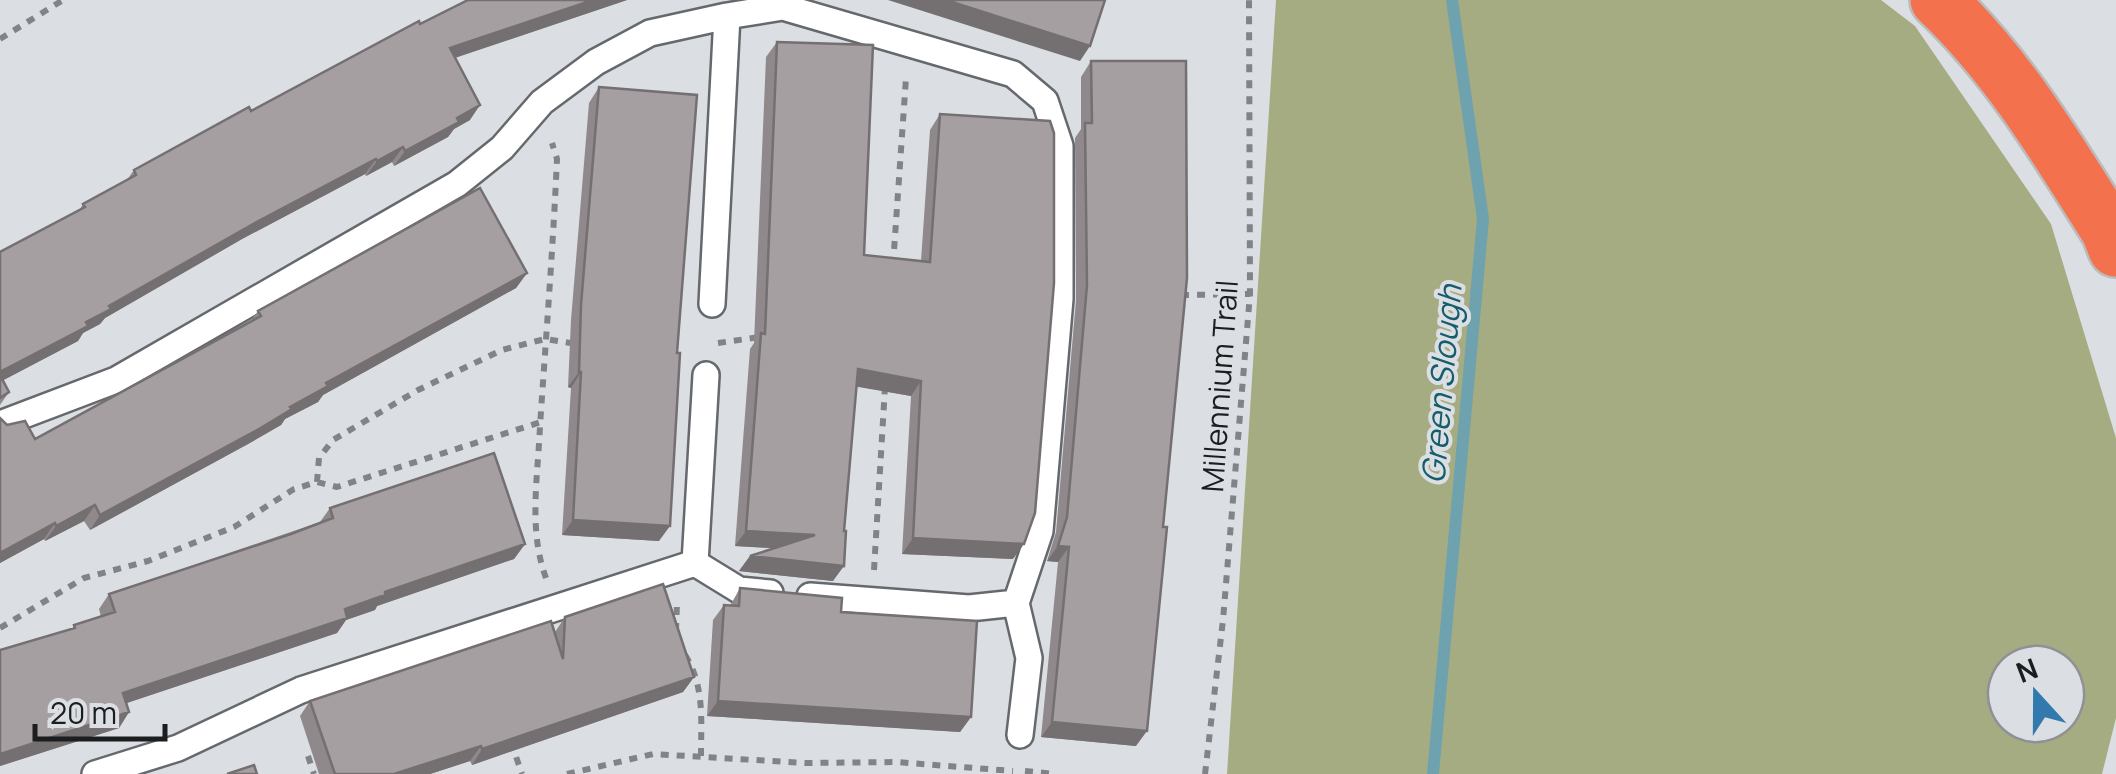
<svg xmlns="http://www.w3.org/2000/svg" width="2116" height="774" font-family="Manrope,sans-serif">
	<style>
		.forest { fill: #a6ac82; fill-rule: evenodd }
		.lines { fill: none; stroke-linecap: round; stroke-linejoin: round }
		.stream { stroke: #6ea2ae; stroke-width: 12 }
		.service-casing { stroke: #65686d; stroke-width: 30 }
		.motorway-casing { stroke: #bbbbbc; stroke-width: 60 }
		.path { stroke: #808387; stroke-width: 6; stroke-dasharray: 8 8; stroke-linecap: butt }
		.service { stroke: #fff; stroke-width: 25 }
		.motorway { stroke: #f3724d; stroke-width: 55 }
		.wall { fill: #8f898b }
		.shaded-wall { fill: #746f71 }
		.building { fill: #a69fa2; stroke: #746f71; stroke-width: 2.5 }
		.labels { text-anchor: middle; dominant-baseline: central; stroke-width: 8; stroke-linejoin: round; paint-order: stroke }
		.street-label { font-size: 30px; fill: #1b1d1f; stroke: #dbdfe4 }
		.water-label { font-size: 32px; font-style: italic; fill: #155d6b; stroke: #dbdfe4 }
	</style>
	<rect width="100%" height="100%" fill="#dbdfe4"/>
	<!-- forest -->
	<path class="forest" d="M1276 0H1881L1915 26 2051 224 2116 438V718L2102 774H1227ZM2006 664H2066V724H2006Z"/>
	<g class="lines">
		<!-- stream -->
		<path class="stream" d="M1433 774 1483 219 1452 0"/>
		<defs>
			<path id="service" d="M712 304 727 16 783 7 1013 74 1045 101 1060 146V299L1040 531 1016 603 1029 658 1020 735
				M0 424 116 380 457 184 502 148 542 102 596 62 650 33 727 16
				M695 563 706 375
				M810 596 969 608 1016 603
				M95 774 178 748 301 690 695 563 739 590 770 593"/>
			<path id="motorway" d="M1938 0C2008 66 2058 150 2109 231L2116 249"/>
		</defs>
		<!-- service casing -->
		<use href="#service" class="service-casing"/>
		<!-- motorway casing -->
		<use href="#motorway" class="motorway-casing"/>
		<!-- path -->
		<path class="path" d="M0 39 63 0
			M893 265 906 78
			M1181 295 1250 294
			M718 343 760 337
			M317 482 319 458 333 440 418 390 502 350 545 339 577 344
			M874 570 885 387
			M546 578C528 530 538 476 540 426 546 337 553 248 557 159L552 143
			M0 628 84 578 148 561 234 527 294 489 317 482 337 487 541 422
			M676 631 677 603
			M685 655C705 686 701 721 701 756
			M511 742 522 774
			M308 756 314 774
			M1025 771 1055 774
			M567 774 653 754 806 763 896 762 1013 771
			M1205 774 1223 620 1250 294 1249 0"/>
		<!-- service -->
		<use href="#service" class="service"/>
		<!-- motorway -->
		<use href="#motorway" class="motorway"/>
	</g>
	<!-- wall -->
	<path class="wall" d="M467 0H627L455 58 470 120 454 129 448 137 394 166 392 162 366 176 365 174 242 239 105 318 100 324 83 333 78 341 3 380 9 392 0 405V252L79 211 83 204 127 180 134 170Z
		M777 42 864 255 921 261 930 130 940 114 1013 559 902 554 911 396 856 386 833 581 739 571 750 556 774 548 735 546 750 349 754 343 766 57Z
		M1091 61 1136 746 1041 737 1058 562 1047 561 1056 532 1076 300 1075 138 1081 129V77Z
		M599 87 659 541 562 535 571 388 568 387 571 320 589 103Z
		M527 273 516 288 323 395 318 402 285 419 281 425 248 444 90 530 84 521 45 541 44 539 0 563V418L7 425 35 439 251 321 258 311Z
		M330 508 525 544 514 559 377 606 375 610 346 620 337 633 126 703 129 712 119 728 0 766V650L72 629 74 625 101 617 99 609 109 594 320 522Z
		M740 588 841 612 971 717 960 732 707 716 713 620 724 605 730 606Z
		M565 617 694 677 683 692 472 765 470 761 430 774H319L300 716 310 701 555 632Z"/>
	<!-- shaded-wall -->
	<path class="shaded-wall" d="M593 0H627L439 63 450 48Z
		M888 0H946L1090 46 1080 61Z
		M480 105 470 120 454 129 448 137 394 166 405 151 457 118Z
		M403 147 392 162 366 176 377 161Z
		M376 159 365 174 242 239 105 318 100 324 83 333 78 341 0 382V372L86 322 109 306 253 224Z
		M527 273 516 288 323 395 318 402 285 419 281 425 248 444 90 530 100 515 290 407 326 383Z
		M858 369 921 381 911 396 847 385Z
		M579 372H581L571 388 568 387Z
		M95 505 84 521 45 541 56 526Z
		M573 520 670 526 659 541 562 535Z
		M55 523 44 539 0 563V553Z
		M746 531 815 535 804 550 735 546Z
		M913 538 1024 544 1013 559 902 554Z
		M525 544 514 559 377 606 375 610 346 620 337 633 112 708 123 693 345 609 385 592Z
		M1058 546 1069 547 1058 562 1047 561Z
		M750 556 844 566 833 581 739 571Z
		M694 677 683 692 472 765 482 749Z
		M718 701 971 717 960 732 707 716Z
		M129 712 119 728 0 766V754Z
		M1052 722 1147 731 1136 746 1041 737Z
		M481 746 470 761 430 774H394Z"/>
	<!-- building -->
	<path class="building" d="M468 0H593L450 48 480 105 457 118 459 122 405 151 403 147 377 161 376 159 253 224 109 306 111 309 86 322 88 326 0 372V252L85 207 83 204 136 175 134 170 249 107 251 111 419 21 420 24Z
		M946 0H1105L1090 46Z
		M777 42 873 45 864 255 930 262 940 114 1050 121 1054 133V283L1035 513 1024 544 913 538 921 381 858 369 844 531H846L844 566 750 556 815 535 746 531 761 333 765 334Z
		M1091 61H1186L1187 278 1163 527H1167L1147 731 1052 722 1069 547 1058 546 1067 517 1087 285 1085 123H1092Z
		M599 87 697 95 677 353H680L670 526 573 520 581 372H579L581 305Z
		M480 188 527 273 326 383 328 386 290 407 292 409 259 429 100 515 95 505 56 526 55 523 0 553V418L7 425 25 421 35 439 261 316 258 311Z
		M0 375 9 392 0 398Z
		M494 453 525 544 385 592V595L345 609 347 618 123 693 129 712 0 754V650L75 628 74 625 115 612 109 594 291 534 333 518 330 508Z
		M663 584 694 677 482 749 481 746 394 774H335L310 701 551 621 563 659 565 617Z
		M740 588 842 598 841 612 977 621 971 717 718 701 724 605 739 606Z
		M254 765 257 774H227Z"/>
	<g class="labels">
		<!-- street labels -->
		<g class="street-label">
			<text transform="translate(1219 386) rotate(-86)">Millennium Trail</text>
		</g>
		<!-- water labels -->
		<g class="water-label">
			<text transform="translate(1441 384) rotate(-85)">Green Slough</text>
		</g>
	</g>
	<!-- north arrow -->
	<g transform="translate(2036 694) rotate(339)"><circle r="48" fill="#dbdfe4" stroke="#8e9195" stroke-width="2.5"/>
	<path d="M0-8L18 38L0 25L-18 38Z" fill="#3279ad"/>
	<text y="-15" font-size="28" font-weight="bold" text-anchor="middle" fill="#1b1d1f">N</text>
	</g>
	<!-- scale -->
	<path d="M35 724v15h130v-15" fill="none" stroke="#1b1d1f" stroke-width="5"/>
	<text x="50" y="724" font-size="30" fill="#1b1d1f" stroke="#dbdfe4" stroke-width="8" paint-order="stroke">20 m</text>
</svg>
